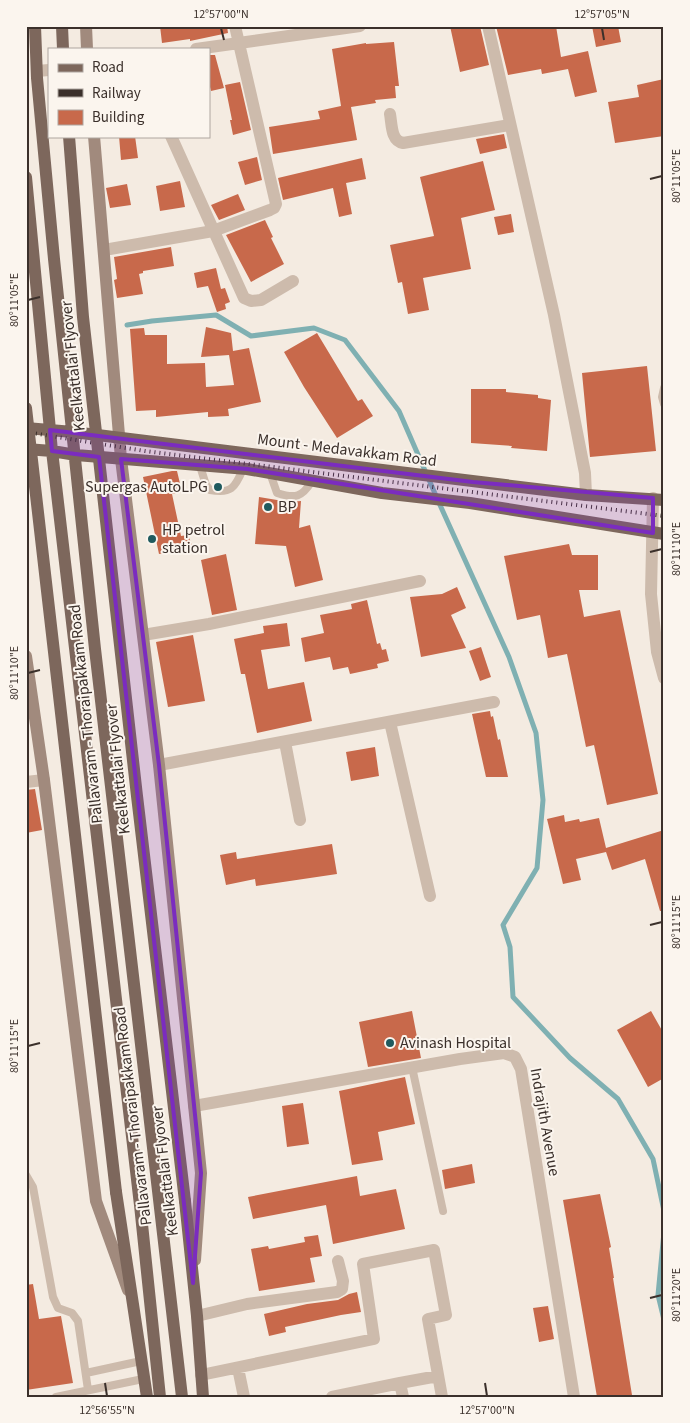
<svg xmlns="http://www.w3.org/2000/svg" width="690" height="1423" font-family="'Source Sans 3',sans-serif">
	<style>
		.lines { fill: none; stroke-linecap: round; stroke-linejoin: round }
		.stream { stroke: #7fb0b2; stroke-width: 5 }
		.building { fill: #c8694b }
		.lane { stroke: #cdbbac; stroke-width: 8 }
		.street { stroke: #cdbbac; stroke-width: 12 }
		.secondary { stroke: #a18a7d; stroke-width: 12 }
		.primary { stroke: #7d675c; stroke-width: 12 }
		.rail { stroke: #3b302b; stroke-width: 4; stroke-dasharray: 1 4; stroke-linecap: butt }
		.primary-bridge { stroke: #7d675c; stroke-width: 12 }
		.marked { fill: #7b2cbf; fill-opacity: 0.2; stroke: #7b2cbf; stroke-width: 4; stroke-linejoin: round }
		.ticks { fill: none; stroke: #3b302b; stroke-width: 2 }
		.poi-dot { fill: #1f5a5e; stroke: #fbf5ee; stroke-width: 2 }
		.labels { text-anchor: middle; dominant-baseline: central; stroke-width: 4; stroke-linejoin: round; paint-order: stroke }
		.street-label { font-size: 16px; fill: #3b302b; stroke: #fbf5ee }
		.poi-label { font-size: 16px; fill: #3b302b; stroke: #fbf5ee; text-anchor: start }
		.neatline { fill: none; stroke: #3b302b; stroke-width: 2 }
		.ticks-label { font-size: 12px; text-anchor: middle; fill: #3b302b }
	</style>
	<rect width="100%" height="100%" fill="#f4ebe1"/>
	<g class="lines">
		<!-- stream -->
		<path class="stream" d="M127 325 152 321 216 315 251 336 314 328 345 340 399 411 440 505 509 657 536 733 543 800 537 868 503 925 510 947 513 997 570 1058 618 1099 653 1159 664 1211
			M664 1232 658 1295 664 1320"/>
	</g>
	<!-- building -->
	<path class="building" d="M160 26H227L228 33 190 41V39L162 43Z
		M450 26H480L489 65 460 72Z
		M496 26H556L561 57 588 51 597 92 575 97 568 69 542 74 541 69 508 75Z
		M592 26H618L621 42 596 47Z
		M394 42 399 86H395L396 98 375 100 376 103 351 107 357 140 273 154 269 127 320 119 318 111 341 106 332 49 366 43V44Z
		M209 55H215L224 88 211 91 209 83Z
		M664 79V136L615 143 608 102 639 97 637 85Z
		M240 82 251 130 233 135 230 120H232L225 85Z
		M504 134 507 148 480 154 476 139Z
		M119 136H135L138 158 121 160Z
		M257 157 262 180 245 185 238 162Z
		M362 158 366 179 346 183 352 214 339 217 333 188 283 200 278 178Z
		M483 161 495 210 461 218 471 269 423 278 429 310 408 314 402 282 398 283 390 245 434 236 420 177Z
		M180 181 185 207 160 211 156 186Z
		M127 184 131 205 110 208 106 188Z
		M238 194 245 210 219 220 211 205Z
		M511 214 514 232 498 235 494 217Z
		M265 220 273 237 271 238 284 264 251 282 226 235Z
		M171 247 174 266 143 271V273L139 274 143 294 117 298 114 280 117 279 114 257Z
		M216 268 221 289 225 288 230 302 225 304 226 309 217 312 208 286 197 288 194 273Z
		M206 327 231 333 233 351 249 348 261 402 228 409 229 416 208 417V412L156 417V410L136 411 130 329 144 328 145 335H167V364L205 363 206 387 234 385 229 355 201 357Z
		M317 333 358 401 362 399 373 416 337 438 304 387 284 352Z
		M647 366 656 451 590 457 582 373Z
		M471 389H506V392L538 395V398L551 400 547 451 511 448 512 446 471 443Z
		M172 471H177L182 492 172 494 181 536 188 535 193 548 159 554 143 477Z
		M259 497 289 502 301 501 299 528 310 525 323 580 295 587 286 546 255 544Z
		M569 544 572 555H598V590H579L584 617 620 610 658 794 607 805 594 745 586 747 567 654 548 658 540 615 517 620 504 556Z
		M226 554 237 610 212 615 201 560Z
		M457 587 466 608 451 615 466 648 421 657 410 597 442 594Z
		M367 600 377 644 380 643 382 650 386 649 389 661 377 664 378 668 350 674 348 667 333 670 330 657 305 662 301 638 324 633 320 615 352 609 351 604Z
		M287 623 290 646 261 650 268 689 304 682 312 721 257 733 245 674H241L234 639 264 633 263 626Z
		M193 635 205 701 168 707 156 642Z
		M481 647 491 677 480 681 469 651Z
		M490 711 491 717 493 716 498 740 500 739 508 777H486L472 714Z
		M375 747 379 776 351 781 346 752Z
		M35 789 42 830 26 833V790Z
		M564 815 565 822 579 819 580 822 599 818 606 848 664 830V911H660L645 859 612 870 606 852 576 859 581 880 563 884 547 819Z
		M332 844 337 874 256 886 255 879 226 885 220 855 236 852 237 859Z
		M412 1011 421 1058 368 1067 359 1022Z
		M651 1011 664 1034V1078L648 1087 617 1030Z
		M405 1077 415 1124 378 1132 383 1160 352 1165 339 1091Z
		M303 1103 309 1144 287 1147 282 1106Z
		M472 1164 475 1183 445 1189 442 1170Z
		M357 1176 360 1196 396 1189 405 1229 333 1244 326 1205 253 1219 248 1197Z
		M600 1194 611 1247 609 1248 614 1278H613L632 1395 623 1397H597L563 1200Z
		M318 1235 322 1256 310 1258 315 1282 259 1291 251 1249 268 1246 269 1249 305 1242 304 1237Z
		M33 1284 39 1319 61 1316 73 1383 26 1390V1285Z
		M357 1292 361 1312 341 1315 285 1327 286 1332 269 1336 264 1314 307 1304 338 1300 349 1294Z
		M548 1306 554 1339 539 1342 533 1308Z"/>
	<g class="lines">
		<!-- lane -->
		<path class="lane" d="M664 388 662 397 664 404
			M200 466 206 485 210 490C231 494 235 488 243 469
			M270 473 277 493C296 499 302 497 312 481
			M412 1067 443 1211
			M26 1175 33 1187 53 1297 58 1308 72 1313 78 1321 88 1390
			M86 1373 141 1361
			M56 1397 143 1379"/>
		<!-- street -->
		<path class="street" d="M488 26 554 315 585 473 586 495
			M196 49 360 26
			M37 71 49 70
			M390 114C392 125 391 141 403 143L510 125
			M171 136 244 298 251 301 261 300 293 281
			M104 250 213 231 270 210 274 208 276 204 235 26
			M653 498 651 594 657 652 664 678
			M143 635 209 624 420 581
			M390 722 430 896
			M285 742 300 820
			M159 765 494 702
			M26 782 44 780
			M194 1106 460 1059 504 1053 515 1057 521 1069 574 1397
			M197 1316 247 1304 337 1292 342 1289 343 1281 338 1261
			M238 1368 244 1397
			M201 1375 374 1339 363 1264 434 1250 446 1315 428 1319 442 1397
			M400 1383 438 1376
			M332 1397 400 1383 403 1397"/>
		<!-- secondary -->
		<path class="secondary" d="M86 26 87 49
			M94 136 121 459 159 765 201 1173 195 1260
			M26 656 44 780 96 1201 128 1290"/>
		<!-- primary -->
		<path class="primary" d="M35 26 37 78 54 259 95 649 182 1397
			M62 26 63 49
			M26 177 52 451 140 1205 160 1397
			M26 428 73 432 586 495 664 500
			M26 449 52 451 76 455 247 469 382 493 470 503 664 534
			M116 1192 147 1397
			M185 1201 197 1316 203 1397"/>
		<!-- rail -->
		<path class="rail" d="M26 432 145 451 664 516"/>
		<!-- primary-bridge -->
		<path class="primary-bridge" d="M69 136 83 317 137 796 185 1201
			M26 408 116 1192"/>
	</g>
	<!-- marked area -->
	<path class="marked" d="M50 430 473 482 653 498V533L247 469 121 459 159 765 201 1173 193 1283 99 457 52 451Z"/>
	<!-- ticks -->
	<path class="ticks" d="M221 28 224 40M602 28 604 40M650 179 662 176M28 300 40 297M650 552 662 549M28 673 40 670M650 925 662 922M28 1046 40 1043M650 1298 662 1295M105 1383 107 1396M485 1383 487 1396"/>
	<!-- markers -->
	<g class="poi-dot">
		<circle cx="218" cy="487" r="5"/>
		<circle cx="268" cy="507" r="5"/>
		<circle cx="152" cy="539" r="5"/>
		<circle cx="390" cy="1043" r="5"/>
	</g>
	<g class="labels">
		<!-- street labels -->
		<g class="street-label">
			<text transform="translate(73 366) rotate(-96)">Keelkattalai Flyover</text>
			<text transform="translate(347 450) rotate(7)">Mount - Medavakkam Road</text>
			<text transform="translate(86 714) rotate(-96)">Pallavaram - Thoraipakkam Road</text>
			<text transform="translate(118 769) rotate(-96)">Keelkattalai Flyover</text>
			<text transform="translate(133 1116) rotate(-97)">Pallavaram - Thoraipakkam Road</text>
			<text transform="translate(545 1122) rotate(80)">Indrajith Avenue</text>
			<text transform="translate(165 1171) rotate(-97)">Keelkattalai Flyover</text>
		</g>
		<!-- poi labels -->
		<g class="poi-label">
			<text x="208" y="487" text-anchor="end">Supergas AutoLPG</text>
			<text x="278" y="507">BP</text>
			<text x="162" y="530">HP petrol<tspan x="162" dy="18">station</tspan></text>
			<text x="400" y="1043">Avinash Hospital</text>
		</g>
	</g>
	<!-- border -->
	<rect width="690" height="1423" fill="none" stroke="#fbf5ee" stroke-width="55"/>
	<!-- legend -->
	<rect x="48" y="48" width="162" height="90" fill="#fbf5ee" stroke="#aea6a0"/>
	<rect x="58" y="64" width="25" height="8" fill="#7d675c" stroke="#aea6a0"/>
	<text x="92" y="72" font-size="15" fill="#3b302b">Road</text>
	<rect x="58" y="89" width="25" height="8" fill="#3b302b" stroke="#aea6a0"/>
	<text x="92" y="98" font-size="15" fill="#3b302b">Railway</text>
	<rect x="58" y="110" width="25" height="15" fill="#c8694b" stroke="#aea6a0"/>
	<text x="92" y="122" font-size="15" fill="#3b302b">Building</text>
	<rect x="28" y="28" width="634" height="1368" class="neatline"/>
	<g class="ticks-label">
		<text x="221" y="18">12°57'00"N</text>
		<text x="602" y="18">12°57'05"N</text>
		<text transform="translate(676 176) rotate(-90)" y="4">80°11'05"E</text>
		<text transform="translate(14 300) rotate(-90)" y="4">80°11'05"E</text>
		<text transform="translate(676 549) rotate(-90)" y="4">80°11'10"E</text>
		<text transform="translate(14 673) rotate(-90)" y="4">80°11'10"E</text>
		<text transform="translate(676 922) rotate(-90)" y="4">80°11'15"E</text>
		<text transform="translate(14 1046) rotate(-90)" y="4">80°11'15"E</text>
		<text transform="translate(676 1295) rotate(-90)" y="4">80°11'20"E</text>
		<text x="107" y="1414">12°56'55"N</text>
		<text x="487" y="1414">12°57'00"N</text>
	</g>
</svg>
